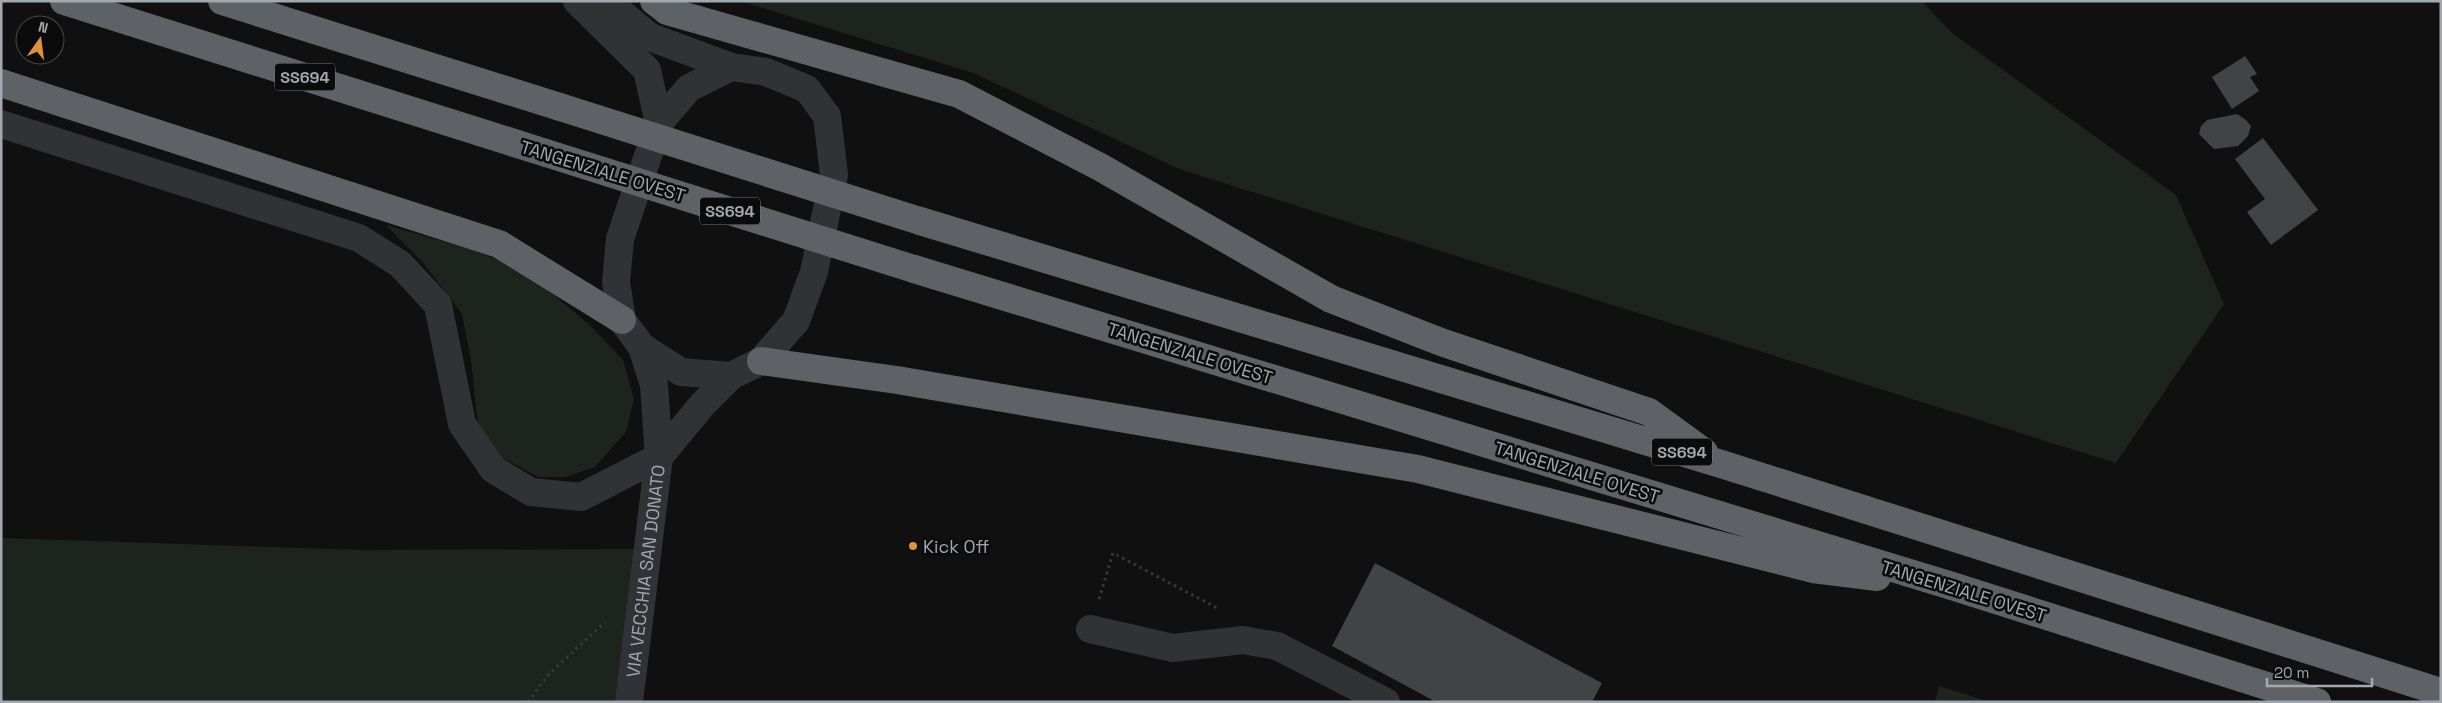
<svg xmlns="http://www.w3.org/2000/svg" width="2442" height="703" font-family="'Space Grotesk',sans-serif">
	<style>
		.green { fill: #1d231d }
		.building { fill: #414346 }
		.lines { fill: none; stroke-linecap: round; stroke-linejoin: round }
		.path { stroke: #37393c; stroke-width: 3; stroke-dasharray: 2.5 4; stroke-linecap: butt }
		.minor { stroke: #313235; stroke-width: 28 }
		.highway { stroke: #5e6166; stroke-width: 28 }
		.highway-bridge { stroke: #5e6166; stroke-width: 28 }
		.poi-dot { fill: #df9339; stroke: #0b0b0c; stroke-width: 2 }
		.labels { text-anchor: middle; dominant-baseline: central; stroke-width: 5; stroke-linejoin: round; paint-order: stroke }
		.shield { fill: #0b0b0c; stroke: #75797f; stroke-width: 1 }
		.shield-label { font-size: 16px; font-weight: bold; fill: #a2a8b0 }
		.street-label { font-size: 18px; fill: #a2a8b0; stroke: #0b0b0c }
		.poi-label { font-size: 18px; fill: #a2a8b0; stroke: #0b0b0c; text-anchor: start }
	</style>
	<rect width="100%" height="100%" fill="#101011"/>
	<!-- green -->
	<path class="green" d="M740 1H1922L1952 33 2176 195 2224 304 2116 463 1179 169 973 73Z
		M386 225 473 250 500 261 546 288 590 325 623 360 634 399 626 432 595 467 566 477H538L501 457 478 426 471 360 462 314 424 264Z
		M1 538 360 550 640 549 618 702H1Z
		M1939 686 1990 702H1935Z"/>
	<!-- building -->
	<path class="building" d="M2245 56 2257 74 2250 77 2259 91 2232 109 2212 77Z
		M2237 114 2246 120 2251 126 2248 136 2238 146 2214 149 2199 134 2201 126 2207 120Z
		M2263 138 2318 210 2271 245 2247 212 2265 199 2235 159Z
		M1375 563 1602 683 1592 702H1436L1332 646Z"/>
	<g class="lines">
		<!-- path -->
		<path class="path" d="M1099 599 1113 553 1219 609
			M528 702 549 674 605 622"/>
		<!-- minor -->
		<g class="minor">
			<path d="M577 1 647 70 659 123"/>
			<path d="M607 1 650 37 731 67"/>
			<path d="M731 67 766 72 807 89 827 116 834 175 814 272 796 321 761 361 731 376 681 372 642 347 622 320 616 282 620 239 659 123 689 88Z"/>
			<path d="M1 124 359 238 400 264 438 305 462 424 493 469 531 492 581 497 659 457 702 405 731 376"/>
			<path d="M1090 629 1173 648 1243 640 1277 646 1386 702"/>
			<path id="s1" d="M629 702 659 457 654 385 642 347"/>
		</g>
		<!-- highway -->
		<path class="highway" d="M64 1 546 153
			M222 1 560 107
			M654 1 667 11 959 94 1100 167 1331 299 1441 342 1649 412 1704 452
			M1 83 499 244 622 320
			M920 221 1721 464 2441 692
			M914 269 1952 586 2317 702
			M761 361 897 380 1418 469 1813 569 1877 577"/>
		<!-- highway-bridge -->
		<path class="highway-bridge" d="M560 107 920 221
			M546 153 914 269"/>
	</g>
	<!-- markers -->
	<circle class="poi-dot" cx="913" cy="546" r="5"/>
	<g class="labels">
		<!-- shield labels -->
		<g class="shield">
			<rect x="275" y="63.5" width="60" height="27" rx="4"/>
			<rect x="700" y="197.5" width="60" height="27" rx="4"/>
			<rect x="1652" y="438.5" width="60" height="27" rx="4"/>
		</g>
		<g class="shield-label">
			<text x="305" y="77">SS694</text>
			<text x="730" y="211">SS694</text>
			<text x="1682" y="452">SS694</text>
		</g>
		<!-- street labels -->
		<g class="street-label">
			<text transform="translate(603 171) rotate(17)">TANGENZIALE OVEST</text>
			<text transform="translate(1190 353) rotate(17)">TANGENZIALE OVEST</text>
			<text transform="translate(1577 472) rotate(17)">TANGENZIALE OVEST</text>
			<text stroke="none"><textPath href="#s1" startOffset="132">VIA VECCHIA SAN DONATO</textPath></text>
			<text transform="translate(1964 591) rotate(17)">TANGENZIALE OVEST</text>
		</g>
		<!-- poi labels -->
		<g class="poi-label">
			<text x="923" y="546">Kick Off</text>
		</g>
	</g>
	<!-- border -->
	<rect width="2442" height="703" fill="none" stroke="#a2a8b0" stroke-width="5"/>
	<!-- north arrow -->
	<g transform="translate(40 40) rotate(14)"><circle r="24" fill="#0b0b0c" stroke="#474a4e"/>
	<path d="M0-4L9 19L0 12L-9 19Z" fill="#df9339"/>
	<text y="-8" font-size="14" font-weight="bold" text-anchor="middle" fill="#a2a8b0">N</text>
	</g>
	<!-- scale -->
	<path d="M2267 678v8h105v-8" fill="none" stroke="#a2a8b0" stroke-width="2.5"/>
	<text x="2274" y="678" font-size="15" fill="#a2a8b0" stroke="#0b0b0c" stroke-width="4" paint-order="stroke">20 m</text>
</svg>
